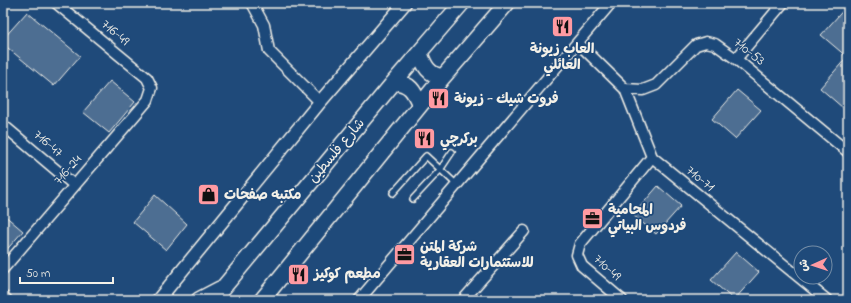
<svg xmlns="http://www.w3.org/2000/svg" width="851" height="303" font-family="'Indie Flower','Playpen Sans Arabic',sans-serif">
	<style>
		.building { fill: #4d6e92; stroke: #f4f1e8 }
		.lines { fill: none; stroke-linecap: round; stroke-linejoin: round }
		.service-casing { stroke: #f4f1e8; stroke-width: 8 }
		.minor-casing { stroke: #f4f1e8; stroke-width: 13 }
		.tertiary-casing { stroke: #f4f1e8; stroke-width: 15 }
		.primary-casing { stroke: #f4f1e8; stroke-width: 18 }
		.service { stroke: #1f4a7a; stroke-width: 5 }
		.minor { stroke: #1f4a7a; stroke-width: 10 }
		.tertiary { stroke: #1f4a7a; stroke-width: 12 }
		.primary { stroke: #1f4a7a; stroke-width: 15 }
		.labels { text-anchor: middle; dominant-baseline: central; stroke-width: 3.5; stroke-linejoin: round; paint-order: stroke }
		.street-label { font-size: 14px; fill: #f4f1e8; stroke: #1f4a7a }
		.poi-label { font-size: 14px; font-weight: bold; fill: #f4f1e8; stroke: #1f4a7a; text-anchor: start }
	</style>
	<rect width="100%" height="100%" fill="#1f4a7a"/>
	<filter id="ink" filterUnits="userSpaceOnUse"><feTurbulence type="fractalNoise" baseFrequency=".025" numOctaves="2"/><feDisplacementMap in="SourceGraphic" scale="8" xChannelSelector="R" yChannelSelector="G"/><feConvolveMatrix kernelMatrix="1 2 1 2 8 2 1 2 1" color-interpolation-filters="sRGB"/></filter>
	<g filter="url(#ink)">
		<!-- building -->
		<path class="building" d="M848 5V102L843 108 820 88 847 57 821 35Z
			M27 12 80 56 54 86 3 44V39Z
			M110 81 135 102 109 133 83 112Z
			M737 90 761 110 735 139 712 119Z
			M658 186 681 206 656 234 633 215Z
			M155 195 187 224 166 250 133 222Z
			M3 214 23 231 3 254Z
			M736 252 759 272 734 300 711 280Z"/>
		<g class="lines">
			<defs>
				<path id="service" d="M393 193 426 156 457 185
					M413 199 440 170 452 152"/>
				<path id="minor" d="M252 3 264 25 269 51 320 102
					M578 43 625 89 652 157
					M736 59 783 3
					M625 89 643 90 656 85 696 45 706 42 715 44 736 59 848 152
					M3 125 74 185
					M3 269 148 100 152 88 147 78 56 3
					M3 296 7 300
					M359 300 611 3
					M463 300 524 231
					M622 300 582 266 577 255 580 244 652 157 827 300"/>
				<path id="tertiary" d="M158 300 320 102 405 3"/>
				<path id="primary" d="M420 53C424 66 429 75 443 77
					M394 82C410 83 414 91 420 105
					M199 300 220 289
					M213 300 394 82 462 3
					M262 300 443 77 507 3"/>
			</defs>
			<!-- service casing -->
			<use href="#service" class="service-casing"/>
			<!-- minor casing -->
			<use href="#minor" class="minor-casing"/>
			<!-- tertiary casing -->
			<use href="#tertiary" class="tertiary-casing"/>
			<!-- primary casing -->
			<use href="#primary" class="primary-casing"/>
			<!-- service -->
			<use href="#service" class="service"/>
			<!-- minor -->
			<use href="#minor" class="minor"/>
			<!-- tertiary -->
			<use href="#tertiary" class="tertiary"/>
			<!-- primary -->
			<use href="#primary" class="primary"/>
		</g>
	</g>
	<!-- icons -->
	<defs>
		<symbol id="restaurant-square" viewBox="-11 -11 22 22"><rect x="-9" y="-9" width="18" height="18" rx="4" fill="#ff9aa2" stroke="#1f4a7a"/><path d="M-5-6h1v4h1v-4h1v4h1v-4h1v5L-1.5 .5V6h-2V.5L-5-1ZM5-6V6H3V1.5H1.5Q1.5-4 5-6Z" fill="#111"/></symbol>
		<symbol id="shop-square" viewBox="-11 -11 22 22"><rect x="-9" y="-9" width="18" height="18" rx="4" fill="#ff9aa2" stroke="#1f4a7a"/><path d="M-5-2.5h2.3a2.7 3.5 0 0 1 5.4 0H5L5.5 6h-11ZM-1.5-2.5h3a1.5 2.3 0 0 0-3 0Z" fill="#111"/></symbol>
		<symbol id="office-square" viewBox="-11 -11 22 22"><rect x="-9" y="-9" width="18" height="18" rx="4" fill="#ff9aa2" stroke="#1f4a7a"/><path d="M-6-3h4V-5.5h4V-3h4V5H-6ZM-1-4.5V-3h2v-1.5ZM-6 0V1H6V0Z" fill="#111"/></symbol>
	</defs>
	<g fill-rule="evenodd">
		<use href="#restaurant-square" x="550" y="14" width="25" height="25"/>
		<use href="#restaurant-square" x="426" y="86" width="25" height="25"/>
		<use href="#restaurant-square" x="412" y="126" width="25" height="25"/>
		<use href="#shop-square" x="196" y="182" width="25" height="25"/>
		<use href="#office-square" x="580" y="206" width="25" height="25"/>
		<use href="#office-square" x="392" y="242" width="25" height="25"/>
		<use href="#restaurant-square" x="286" y="262" width="25" height="25"/>
	</g>
	<g class="labels">
		<!-- street labels -->
		<g class="street-label">
			<text transform="translate(115 33) rotate(40)">716-49</text>
			<text transform="translate(749 52) rotate(38)">710-53</text>
			<text transform="translate(48 144) rotate(40)">716-47</text>
			<text transform="translate(337 151) rotate(-50)">شارع فلسطين</text>
			<text transform="translate(68 170) rotate(-49)">716-24</text>
			<text transform="translate(700 179) rotate(39)">710-71</text>
			<text transform="translate(607 268) rotate(42)">710-49</text>
		</g>
		<!-- poi labels -->
		<g class="poi-label">
			<text x="562" y="49" text-anchor="middle">العاب زيونة<tspan x="562" dy="16">العائلي</tspan></text>
			<text x="454" y="99">فروت شيك - زيونة</text>
			<text x="440" y="139">بركرچي</text>
			<text x="224" y="195">مكتبه صفحات</text>
			<text x="608" y="210">المحامية<tspan x="608" dy="16">فردوس البياتي</tspan></text>
			<text x="420" y="247">شركة المتن<tspan x="420" dy="16">للاستثمارات العقارية</tspan></text>
			<text x="314" y="274">مطعم كوكيز</text>
		</g>
	</g>
	<!-- margin -->
	<rect width="851" height="303" fill="none" stroke="#1f4a7a" stroke-width="16"/>
	<rect x="8" y="8" width="835" height="287" fill="none" stroke="#f4f1e8" stroke-width="1.5" filter="url(#ink)"/>
	<!-- north arrow -->
	<g transform="translate(813 265) rotate(267)"><circle r="19" fill="#1f4a7a" stroke="#748da6"/>
	<path d="M0-3L7 15L0 10L-7 15Z" fill="#ff9aa2"/>
	<text y="-6" font-size="11" font-weight="bold" text-anchor="middle" fill="#f4f1e8">ش</text>
	</g>
	<!-- scale -->
	<path d="M20 277v6h93v-6" fill="none" stroke="#f4f1e8" stroke-width="2"/>
	<text x="26" y="277" font-size="12" fill="#f4f1e8" stroke="#1f4a7a" stroke-width="3" paint-order="stroke">50 m</text>
</svg>
